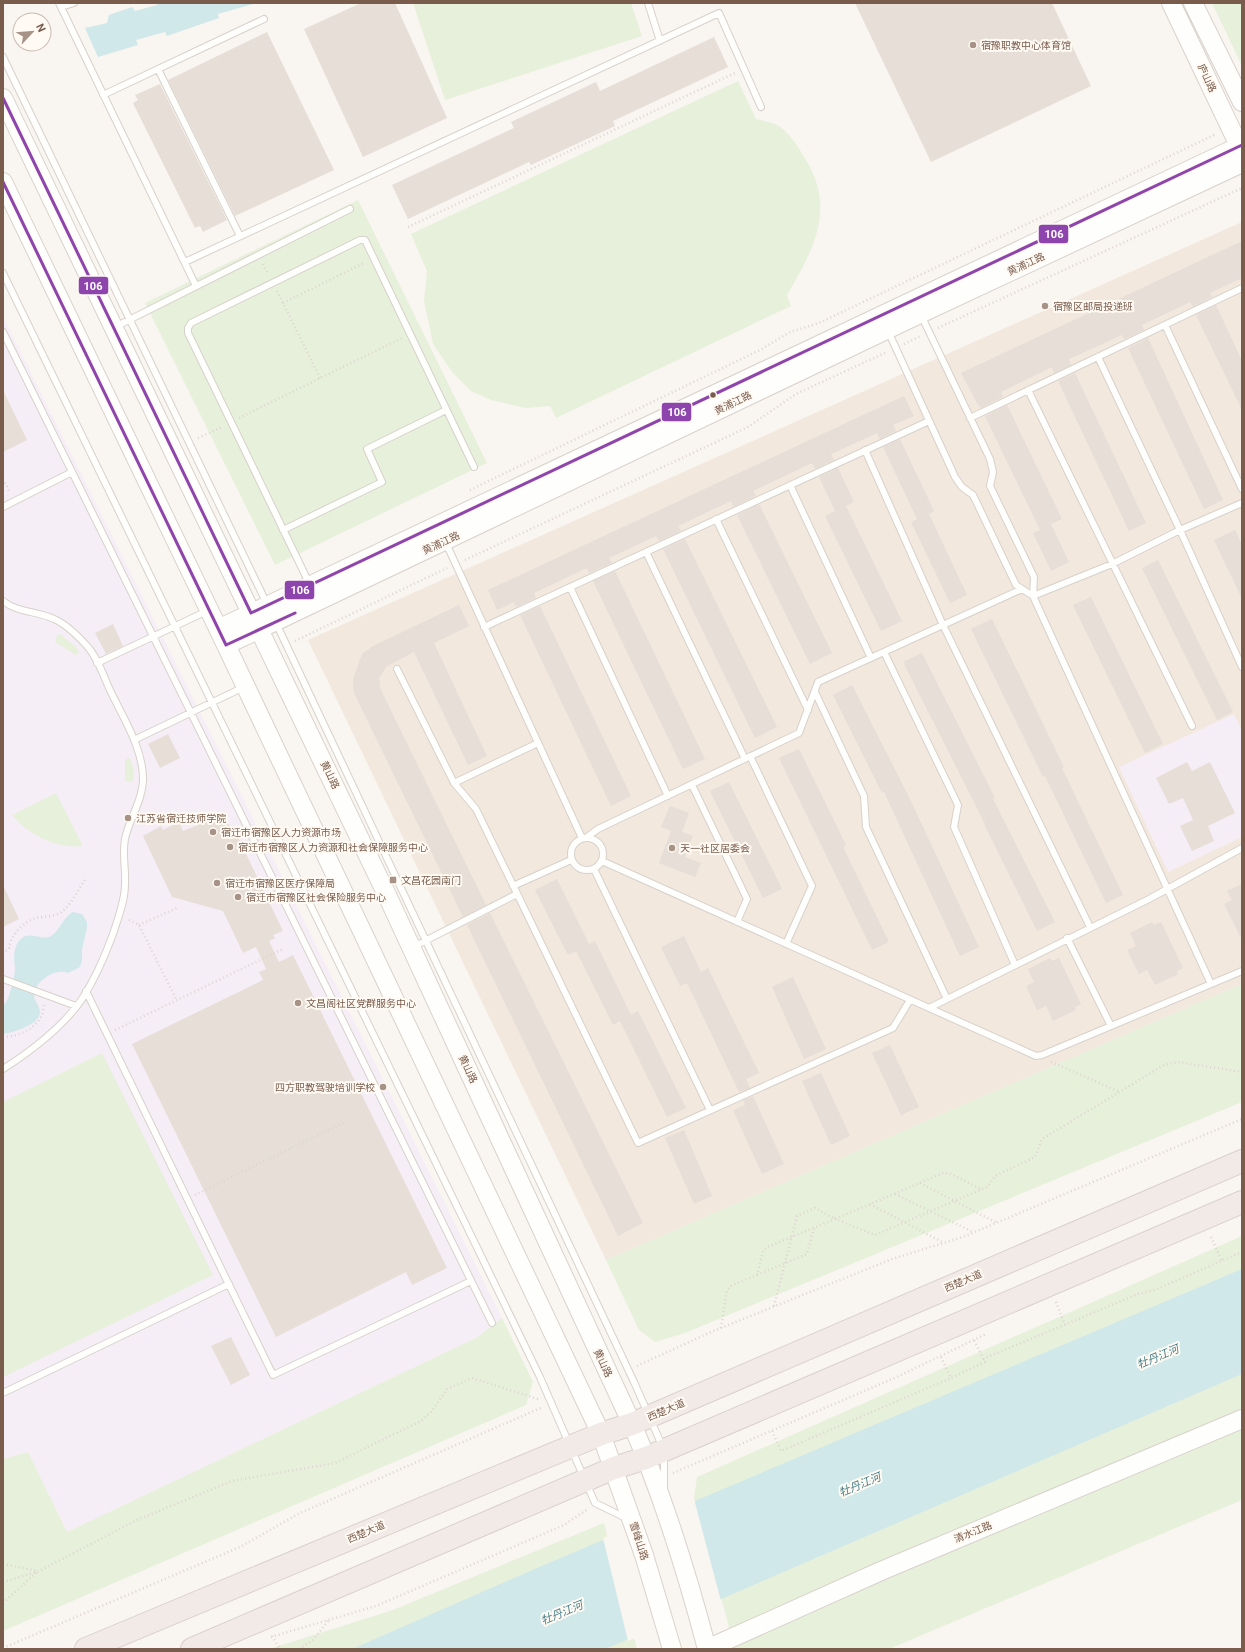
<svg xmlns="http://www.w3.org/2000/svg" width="1245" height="1652" font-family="Roboto,'Noto Sans SC',sans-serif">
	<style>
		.residential { fill: #f2e8de }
		.education { fill: #f6eef6 }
		.green { fill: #e7f0db }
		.water { fill: #d0e8ea }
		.pier { fill: #f9f5f0 }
		.building { fill: #e6ded7 }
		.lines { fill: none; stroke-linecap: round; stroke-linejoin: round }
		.lane-casing { stroke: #d7d1cb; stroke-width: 8 }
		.secondary-casing { stroke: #d9d2cb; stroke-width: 20 }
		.highway-casing { stroke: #dad1cc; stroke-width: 24 }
		.path { stroke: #dcd5d0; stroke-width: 2.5; stroke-dasharray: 1 3; stroke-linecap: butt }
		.lane { stroke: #fefefd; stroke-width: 6 }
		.secondary { stroke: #fefefd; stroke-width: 18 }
		.highway { stroke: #f2eae7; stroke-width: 22 }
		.bus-1-casing { stroke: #fffaf3; stroke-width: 6 }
		.bus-1 { stroke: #8e44ad; stroke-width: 3 }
		.poi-dot { fill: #a69286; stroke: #fffaf3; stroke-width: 1.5 }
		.bus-dot { fill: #7a5c4d; stroke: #fffaf3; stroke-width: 1.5 }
		.labels { text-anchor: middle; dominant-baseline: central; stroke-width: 4; stroke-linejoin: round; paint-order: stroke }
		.poi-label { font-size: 10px; fill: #7a5c4d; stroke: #fffaf3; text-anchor: start }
		.street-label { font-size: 10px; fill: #7a5c4d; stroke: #fffaf3 }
		.water-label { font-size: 11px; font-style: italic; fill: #437c86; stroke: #fffaf3 }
		.line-badge { stroke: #fffaf3; stroke-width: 1.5 }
		.badge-label { font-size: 11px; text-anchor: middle; font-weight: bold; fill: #fff }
	</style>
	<rect width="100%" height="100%" fill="#f9f5f0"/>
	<!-- residential -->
	<path class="residential" d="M1242 222V984L606 1260 308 640Z"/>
	<!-- education -->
	<path class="education" d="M3 317 502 1318 476 1338 67 1532 28 1452 3 1459Z
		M1234 714 1242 731V837L1168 872 1119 767Z"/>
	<!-- green -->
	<path class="green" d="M413 3H631L642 36 445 100Z
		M1212 3H1242V66Z
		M738 81 756 119C763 121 773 122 779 126 790 134 798 146 804 157 837 207 814 249 787 295L791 306 556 418 550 406 526 408 491 400 471 391 452 372 433 344 424 301 427 271 411 234Z
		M358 200 487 463 275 565 145 303Z
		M60 634 76 647 79 652 76 655 55 642 57 635Z
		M129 757C133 765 136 774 132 782L125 781V760Z
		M56 793 83 846C57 849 28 835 12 815Z
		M1242 984V1102L685 1333 655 1342 639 1330 606 1260Z
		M102 1053 213 1275 3 1377V1102Z
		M1242 1236V1500L889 1649H735L694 1498 697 1477Z
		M502 1318 533 1382 526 1405 3 1631V1459L28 1452 67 1532 476 1338Z
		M604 1523 637 1649H269L393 1610Z"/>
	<!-- water -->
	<path class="water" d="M157 3H257L218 14 219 18 167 36 165 32 136 40 138 45 98 57 85 28 107 23 109 15 132 7 135 11 157 5Z
		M73 912 82 914 87 922V928L82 949V961L80 967 68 973C58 969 44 976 37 986 35 989 35 994 34 998 37 1003 42 1010 39 1016 36 1025 12 1033 3 1034 3 1026 1 1014 3 1007 4 1003 8 1000 9 996 11 988 15 977 15 969 14 959 12 946 22 938 31 931 42 941 51 936 61 929 63 917 73 912Z
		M1242 1269V1374L610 1647 605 1649H352L537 1568Z"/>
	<!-- pier -->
	<path class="pier" d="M694 1499 721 1601 628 1641 603 1538Z"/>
	<!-- building -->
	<path class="building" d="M361 3H395L447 118 363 157 304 29Z
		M855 3H1052L1091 86 931 162Z
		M267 32 334 170 235 216 168 80Z
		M714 37 728 67 613 121 615 126 531 165 529 162 408 219 392 185 514 128 511 122 596 82 600 91Z
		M160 84 227 220 203 232 200 226 195 228 133 103 138 100 135 95Z
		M1242 241V278L1210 293 1212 297 1193 307 1190 302 1142 325 1144 330 1124 339 1122 335 1069 359 1071 365 1054 373 1052 367 1001 392 1003 397 981 408 977 403 961 373Z
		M1216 305 1242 361V410L1196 315Z
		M1148 338 1223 500 1204 509 1128 348Z
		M1075 373 1146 523 1129 531 1058 381Z
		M3 390 27 440 3 452Z
		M904 396 914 416 893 425 896 431 880 439 877 433 831 454 834 460 815 469 812 463 753 491 756 496 733 507 731 501 678 526 681 531 659 541 656 536 609 558 612 563 589 573 587 568 534 593 536 598 516 607 514 602 497 610 488 590Z
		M1007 405 1062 519 1051 524 1069 562 1051 571 1033 533 1040 530 985 416Z
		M900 439 934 511 929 514 967 595 950 603 911 522 917 519 883 447Z
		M838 468 854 502 846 506 902 621 881 631 825 516 835 511 819 477Z
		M759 504 832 653 810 664 737 515Z
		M1235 530 1242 545V599L1214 540Z
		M685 539 777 727 755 738 663 549Z
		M1158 560 1233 712 1217 720 1142 568Z
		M615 571 705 759 683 769 593 581Z
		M1091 597 1163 744 1145 753 1073 605Z
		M459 605 469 626 434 643 487 756 468 765 414 652 387 666 379 678 380 688 486 905 463 917 354 693 353 679 362 654 373 646Z
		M540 606 631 796 611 806 520 615Z
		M992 619 1064 767 1062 768 1123 895 1106 903 1045 776 1043 777 971 629Z
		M113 624 123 646 106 654 95 633Z
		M922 653 995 798 993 799 1055 922 1037 931 984 824H985L903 662Z
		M852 685 910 799 979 947 960 956 884 792 882 793 833 695Z
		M168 734 180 758 160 768 148 744Z
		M799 749 846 845 843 847 889 942 872 950 779 758Z
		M1187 762 1192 771 1210 762 1235 813 1208 826 1214 841 1192 851 1180 826 1193 820 1183 798 1169 804 1156 778Z
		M729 782 782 889 763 898 710 791Z
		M670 806 689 813 682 832 693 836 685 857 701 863 695 877 659 863 671 831 661 827Z
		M212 819 225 822 232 827 236 833 283 931 273 935 275 938 269 941 279 962 293 955 447 1268 412 1285 406 1272 276 1337 132 1044 263 980 259 972 266 969 256 947 243 953 223 911 172 897 143 836 161 826 163 830 179 822 183 831Z
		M557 879 589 944 595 941 631 1015 638 1011 686 1108 667 1117 620 1021 613 1025 576 951 568 955 535 890Z
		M1242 884V940L1224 904 1232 900 1227 891Z
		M3 885 19 919 3 927Z
		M490 913 643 1223 618 1236 467 925Z
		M1152 922 1154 925 1161 922 1183 968 1177 971 1178 974 1155 985 1147 970 1139 974 1127 950 1136 946 1130 933Z
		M684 936 701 972 708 968 759 1073 746 1079 750 1088 739 1092 687 983 680 986 661 947Z
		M1050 958 1052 961 1059 958 1081 1004 1075 1007 1076 1010 1053 1021 1046 1006 1037 1010 1026 986 1034 982 1028 969Z
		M793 977 826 1049 804 1059 772 987Z
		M890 1045 919 1107 901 1115 872 1053Z
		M821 1073 850 1136 831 1145 802 1081Z
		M753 1096 784 1164 762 1174 733 1110 745 1105 743 1100Z
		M684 1130 712 1196 694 1204 665 1138Z
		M231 1337 250 1375 231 1385 211 1346Z"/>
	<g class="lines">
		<defs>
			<path id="lane" d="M59 3 196 286
				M648 3 660 41
				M61 7 74 3
				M3 57 267 604
				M158 69 240 236
				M103 95 264 19
				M185 262 719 13 761 107
				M3 273 539 1375 595 1503 628 1519
				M1165 325 1242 489
				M115 327 350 209
				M888 331 955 477 962 487 973 495 1016 585 1033 596 1034 577 990 486 993 472 990 459 921 315
				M3 332 492 1323
				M1098 357 1180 530 1242 667
				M1028 390 1192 726
				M970 418 1242 288
				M865 450 943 625 1090 927
				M790 485 871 658
				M3 507 72 472
				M716 519 808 710
				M283 530 382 482 367 449 446 410
				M445 541 582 838
				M646 552 745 759
				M310 585 188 333V328L191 323 360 240H365L474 467
				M570 587 668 796
				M3 601C18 613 38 611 54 619 66 624 78 636 87 646 97 657 103 674 109 688 122 716 144 749 143 781 142 802 129 819 125 839 122 854 126 869 125 884 125 901 118 918 113 934 105 956 95 979 82 999 64 1026 30 1052 3 1069
				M276 623 634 1382 664 1450V1486
				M484 627 929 421
				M884 652 958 805 954 827 1015 965
				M97 663 207 611
				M397 669 454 783 476 809 638 1143 893 1028 910 1000
				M815 692 864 796 866 827 947 999
				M134 740 244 687
				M750 756 812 886 786 944
				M454 783 538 743
				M692 785 747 899 737 922
				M587 837 598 829 799 733 818 682 1022 589
				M571 854a16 16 0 1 1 32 0a16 16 0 1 1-32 0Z
				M602 861 1036 1056 1042 1055 1242 971
				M594 869 710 1110
				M513 886 571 860
				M1067 938 1111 1026
				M413 947 517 894
				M3 979 76 1006
				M1211 984 1033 596 1112 564 1180 530 1242 503
				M86 991 273 1375 471 1281
				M929 1008 1149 899 1242 848
				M3 1393 229 1284"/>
			<path id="secondary" d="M1171 3 1242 152
				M1193 3 1242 102
				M3 98 386 893 632 1424C663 1496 687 1573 707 1649L881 1571 1242 1419
				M3 182 226 645 601 1434 644 1555 672 1649
				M218 629 1242 145
				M226 645 920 314 1242 163"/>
			<path id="highway" d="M86 1649 601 1434 632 1424 1242 1161
				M192 1649 614 1468 646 1458 1242 1202"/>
		</defs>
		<!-- lane casing -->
		<use href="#lane" class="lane-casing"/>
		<!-- secondary casing -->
		<use href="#secondary" class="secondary-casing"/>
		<!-- highway casing -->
		<use href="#highway" class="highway-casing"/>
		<!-- path -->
		<path class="path" d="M408 227 735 73
			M263 264 268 274
			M277 291 320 378
			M283 303 364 263
			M938 328 1242 188
			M904 344 921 336
			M239 418 402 338
			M198 438 222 427
			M3 479 10 493
			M470 490 760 350 790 332 819 323 1216 134
			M465 560 748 427 796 394 887 352
			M295 641 447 568
			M129 920 139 925 176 999
			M139 925 177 908
			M3 954 9 948C10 936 24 921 36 918 45 916 56 917 63 911 72 903 78 890 85 880
			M115 1030 283 949
			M3 1037C16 1037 34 1030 41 1017 43 1014 43 1009 44 1005
			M1051 1062 1120 1092
			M920 1183 997 1223
			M895 1194 973 1232
			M195 1195 345 1122
			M870 1204 944 1243
			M1211 1237 1222 1261
			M757 1275 807 1254 814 1228
			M1056 1302 1065 1325
			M774 1306 797 1216 815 1208 835 1219 943 1173H949L981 1189
			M721 1328 727 1290 732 1285 757 1275 763 1251 767 1247 835 1219 875 1235 987 1187 995 1176 1035 1157 1042 1139 1164 1065 1178 1062 1242 1072
			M941 1357 951 1378 985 1362 974 1340
			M983 1359 1138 1294 1157 1289 1242 1252
			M637 1366 711 1332 892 1259 963 1237 1242 1119
			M772 1431 781 1451 951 1378
			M673 1473 897 1377 986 1334
			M3 1564 38 1571
			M3 1582 39 1571 137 1520 232 1481 335 1463 421 1421 432 1411 447 1389 472 1378 538 1399
			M3 1603 37 1572
			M272 1636 280 1649
			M271 1637 376 1606 564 1525 588 1509
			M3 1648 240 1547 300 1513 543 1407
			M299 1649 313 1640 329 1620"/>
		<!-- lane -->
		<use href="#lane" class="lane"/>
		<!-- secondary -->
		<use href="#secondary" class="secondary"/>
		<!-- highway -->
		<use href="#highway" class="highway"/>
		<defs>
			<path id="bus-1" d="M3 98 251 613 1242 145
				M3 182 226 645 295 613"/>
		</defs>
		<!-- bus-1 casing -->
		<use href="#bus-1" class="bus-1-casing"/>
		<!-- bus-1 -->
		<use href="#bus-1" class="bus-1"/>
	</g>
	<!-- markers -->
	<g class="poi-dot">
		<circle cx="973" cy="45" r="4"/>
		<circle cx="1045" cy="306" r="4"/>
		<circle cx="128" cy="818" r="4"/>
		<circle cx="213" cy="832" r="4"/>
		<circle cx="230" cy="847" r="4"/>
		<circle cx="672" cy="848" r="4"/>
		<rect x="389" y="876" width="8" height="8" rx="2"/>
		<circle cx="217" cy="883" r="4"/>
		<circle cx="238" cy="897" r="4"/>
		<circle cx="298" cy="1003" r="4"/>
		<circle cx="383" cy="1087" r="4"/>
	</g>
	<circle class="bus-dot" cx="713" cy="395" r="3.5"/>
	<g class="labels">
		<!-- poi labels -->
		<g class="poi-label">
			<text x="981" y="45">宿豫职教中心体育馆</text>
			<text x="1053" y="306">宿豫区邮局投递班</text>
			<text x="136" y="818">江苏省宿迁技师学院</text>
			<text x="221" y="832">宿迁市宿豫区人力资源市场</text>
			<text x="238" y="847">宿迁市宿豫区人力资源和社会保障服务中心</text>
			<text x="680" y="848">天一社区居委会</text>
			<text x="401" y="880">文昌花园南门</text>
			<text x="225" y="883">宿迁市宿豫区医疗保障局</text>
			<text x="246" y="897">宿迁市宿豫区社会保险服务中心</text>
			<text x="306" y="1003">文昌阁社区党群服务中心</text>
			<text x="375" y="1087" text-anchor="end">四方职教驾驶培训学校</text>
		</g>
		<!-- street labels -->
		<g class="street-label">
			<text transform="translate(1207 78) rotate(65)">庐山路</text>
			<text transform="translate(1026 264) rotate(-25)">黄浦江路</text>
			<text transform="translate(733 403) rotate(-26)">黄浦江路</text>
			<text transform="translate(441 543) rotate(-25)">黄浦江路</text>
			<text transform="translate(330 775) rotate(64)">黄山路</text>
			<text transform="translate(468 1069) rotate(65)">黄山路</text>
			<text transform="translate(963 1281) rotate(-23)">西楚大道</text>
			<text transform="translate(603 1363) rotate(65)">黄山路</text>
			<text transform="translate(666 1410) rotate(-23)">西楚大道</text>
			<text transform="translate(366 1532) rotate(-23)">西楚大道</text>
			<text transform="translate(973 1532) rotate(-22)">清水江路</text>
			<text transform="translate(639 1541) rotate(72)">雪峰山路</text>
		</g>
		<!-- water labels -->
		<g class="water-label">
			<text transform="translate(1158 1357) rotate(-23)">牡丹江河</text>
			<text transform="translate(860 1485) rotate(-23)">牡丹江河</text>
			<text transform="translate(562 1613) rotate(-23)">牡丹江河</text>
		</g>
	</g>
	<g class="line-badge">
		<rect x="1038" y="224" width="31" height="20" rx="4" fill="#8e44ad"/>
		<rect x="78" y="276" width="31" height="19" rx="4" fill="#8e44ad"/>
		<rect x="661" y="402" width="31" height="20" rx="4" fill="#8e44ad"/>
		<rect x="284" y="580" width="31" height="20" rx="4" fill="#8e44ad"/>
	</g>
	<g class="badge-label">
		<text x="1054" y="238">106</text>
		<text x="93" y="290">106</text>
		<text x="677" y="416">106</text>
		<text x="300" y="594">106</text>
	</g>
	<!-- border -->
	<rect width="1245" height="1652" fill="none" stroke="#7a5c4d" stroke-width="8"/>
	<!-- north arrow -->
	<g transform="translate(32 32) rotate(64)"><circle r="19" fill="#fffaf3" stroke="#cabbb1"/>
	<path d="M0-3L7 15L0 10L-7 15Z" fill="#a69286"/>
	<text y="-6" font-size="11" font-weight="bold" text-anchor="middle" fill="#7a5c4d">N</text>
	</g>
</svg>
